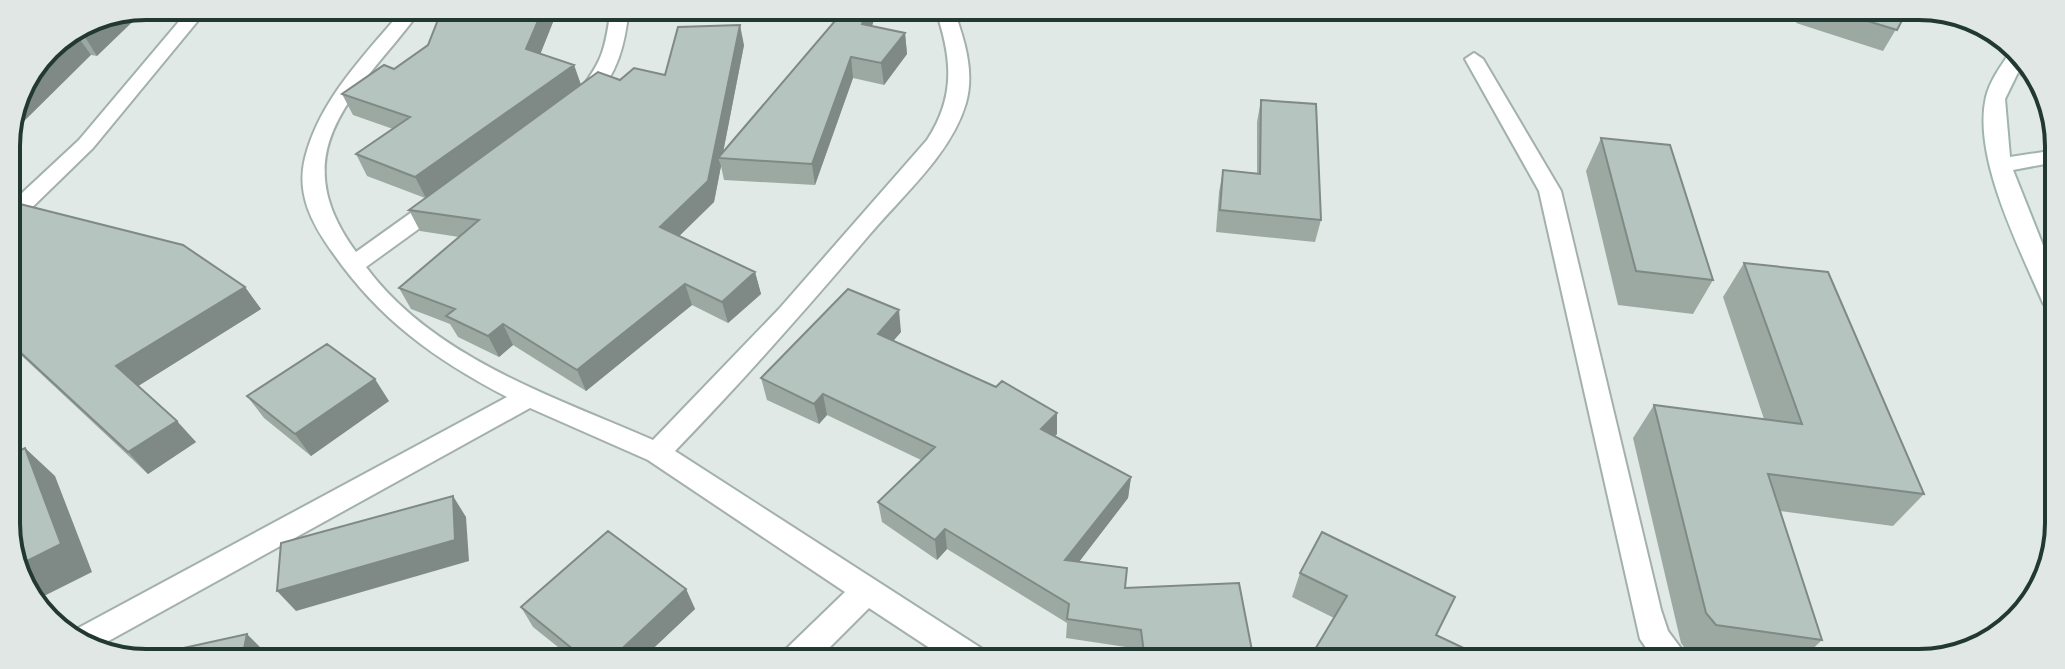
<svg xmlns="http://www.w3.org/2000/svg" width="2065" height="669" font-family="'PT Sans',sans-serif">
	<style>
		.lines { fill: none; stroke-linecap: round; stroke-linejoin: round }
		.minor-casing { stroke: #a3b0ac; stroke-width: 4 }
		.tertiary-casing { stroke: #a3b0ac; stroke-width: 4 }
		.secondary-casing { stroke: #a0b4ad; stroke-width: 4 }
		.trunk-casing { stroke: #bdc3c2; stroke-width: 4 }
		.minor { fill: #fff; fill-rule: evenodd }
		.tertiary { fill: #fff; fill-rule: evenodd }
		.secondary { fill: #fff; fill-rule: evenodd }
		.trunk { fill: #4c7f73; fill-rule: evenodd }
		.wall { fill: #9ca9a3 }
		.shaded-wall { fill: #7f8985 }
		.building { fill: #b5c4be; stroke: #7f8985; stroke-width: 2 }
		.rim { fill: none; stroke: #223832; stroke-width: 4 }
	</style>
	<rect width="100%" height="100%" fill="#e0e9e5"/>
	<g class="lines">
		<defs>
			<path id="minor" d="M405 7H423C363 90 278 146 356 252L433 197H449L452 202 449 207 366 267C433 358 555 397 653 440L779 309 927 140C956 96 952 57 935 8H953C964 38 975 71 966 103 951 154 903 195 870 234 807 308 743 381 675 451L984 650 988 660H948L869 608 817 660H781L785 650 845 592 648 460 530 408 94 649 69 633 507 397C434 359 379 319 333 253 312 224 296 194 305 158 320 98 367 53 405 7Z
				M611 7H629C625 45 618 74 591 102H577L574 98C602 62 605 53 611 7Z
				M1474 53 1483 59 1561 191 1661 610 1668 631 1691 662H1656L1640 639 1539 191 1465 59Z"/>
			<path id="tertiary" d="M192 6H210L93 148 15 224 7 226V207L79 140Z"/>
			<path id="secondary" d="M2016 52 2025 58 2005 99 2010 157 2056 150V162L2013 170 2056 278 2055 311 2047 309 2043 303C2020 249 1972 157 1986 97 1990 81 2000 67 2009 54Z"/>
			<path id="trunk" d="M2001 39 2022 52 2038 82C2020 80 2007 59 1999 43Z"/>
		</defs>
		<!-- minor casing -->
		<use href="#minor" class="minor-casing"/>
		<!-- tertiary casing -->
		<use href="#tertiary" class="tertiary-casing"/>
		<!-- secondary casing -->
		<use href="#secondary" class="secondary-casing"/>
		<!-- trunk casing -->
		<use href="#trunk" class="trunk-casing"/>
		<!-- minor -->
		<use href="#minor" class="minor"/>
		<!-- tertiary -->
		<use href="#tertiary" class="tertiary"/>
		<!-- secondary -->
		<use href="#secondary" class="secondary"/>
		<!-- trunk -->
		<use href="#trunk" class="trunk"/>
	</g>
	<!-- wall -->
	<path class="wall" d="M559 7 540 54 574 65 581 85 665 75 744 45 723 152 878 8 872 26 905 33 907 54 884 85 853 78 815 185 724 180 721 166 714 202 679 236 755 272 761 294 728 323 692 305 586 391 513 345 499 357 458 337 450 324 411 309 399 288 459 237 420 231 409 210 425 198 367 176 356 154 393 129 353 115 342 94 394 69Z
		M1803 10 1907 11 1883 51 1796 23Z
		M93 16 97 56 47 47Z
		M1261 100 1321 220 1315 242 1216 232 1219 192 1223 170 1257 173V122Z
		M1601 138 1713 280 1693 314 1618 305 1586 171Z
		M7 213 245 287 261 309 138 386 196 442 148 474 7 342Z
		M1744 263 1924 494 1893 526 1780 511 1822 640 1799 662H1737L1690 655 1681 643 1633 438 1654 405 1764 419 1723 297Z
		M901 332 893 341 1057 434 1054 436 1131 477 1128 498 1079 562 1254 661H1140L1139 649 1066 638 1067 623 947 549 937 560 882 522 878 502 921 460 827 415 819 424 767 400 761 378Z
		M247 396 389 401 311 456 264 418Z
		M1300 573 1436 635 1334 618 1292 597Z
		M686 589 695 609 642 659H573L533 627 521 607Z"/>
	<!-- shaded-wall -->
	<path class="shaded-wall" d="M146 6H149L97 56 83 34 105 14Z
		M544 7H559L534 70 526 49Z
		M868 8H878L865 46 862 24Z
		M740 25 744 45 722 158H718L721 166 714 202 667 248 660 227Z
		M905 33 907 54 884 85 881 63Z
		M76 34 91 55 6 139 35 73Z
		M851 57 853 78 815 185 812 164Z
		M574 65 581 85 426 198 415 177Z
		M755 272 761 294 728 323 722 302Z
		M685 284 692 305 586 391 577 370Z
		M245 287 261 309 135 388 116 366Z
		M899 310 901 332 881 355 878 334Z
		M503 324 513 345 499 357 488 336Z
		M375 379 389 401 311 456 295 434Z
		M823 394 827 415 819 424 814 404Z
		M1057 413V434L1041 450V429Z
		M177 421 196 442 148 474 128 452Z
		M25 448 55 476 92 572 34 601 17 566Z
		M1131 477 1128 498 1065 580V560Z
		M453 496 466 517 469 561 296 611 277 591Z
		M945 529 947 549 937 560 935 540Z
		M686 589 695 609 642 659H611Z
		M247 634 267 654 266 658H242Z"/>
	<!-- building -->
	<path class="building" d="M443 7H544L526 49 574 65 415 177 356 154 410 117 342 94 384 65 394 69 428 45Z
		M846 8H868L862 24 905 33 881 63 851 57 812 164 718 158Z
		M1835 11H1907L1897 30Z
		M105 14 83 34H76L35 73 47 47 93 16Z
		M740 25 708 181 660 227 755 272 722 302 685 284 577 370 503 324 488 336 446 316 455 309 399 288 479 220 409 210 598 72 620 80 634 68 665 75 678 27Z
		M1261 100 1316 104 1321 220 1220 210 1223 170 1260 174Z
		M1601 138 1670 145 1713 280 1636 271Z
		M20 204 183 245 245 287 116 366 177 421 128 452 7 340V250L15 244 7 242V213Z
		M1744 263 1828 272 1924 494 1768 474 1822 640 1716 625 1706 613 1654 405 1802 424Z
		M848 289 899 310 878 334 996 387 1002 381 1057 413 1041 429 1131 477 1065 560 1127 568 1125 588 1239 583 1254 661H1145L1141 630 1067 619 1069 604 945 529 935 540 878 502 935 447 823 394 814 404 761 378Z
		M327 344 375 379 295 434 247 396Z
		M25 448 61 544 17 566 9 550 8 456Z
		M453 496 455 540 277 591 281 543Z
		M608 531 686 589 611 659H585L521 607Z
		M1322 532 1455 597 1436 635 1493 662 1308 661 1347 596 1300 573Z
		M247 634 242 658H138Z"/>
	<!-- crop -->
	<path d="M0 0H2065V669H0ZM146 20H1919A126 126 0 0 1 2045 146V523A126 126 0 0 1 1919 649H146A126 126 0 0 1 20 523V146A126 126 0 0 1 146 20Z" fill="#e0e7e4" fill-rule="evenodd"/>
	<path class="rim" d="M146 20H1919A126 126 0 0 1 2045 146V523A126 126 0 0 1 1919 649H146A126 126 0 0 1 20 523V146A126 126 0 0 1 146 20Z"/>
</svg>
